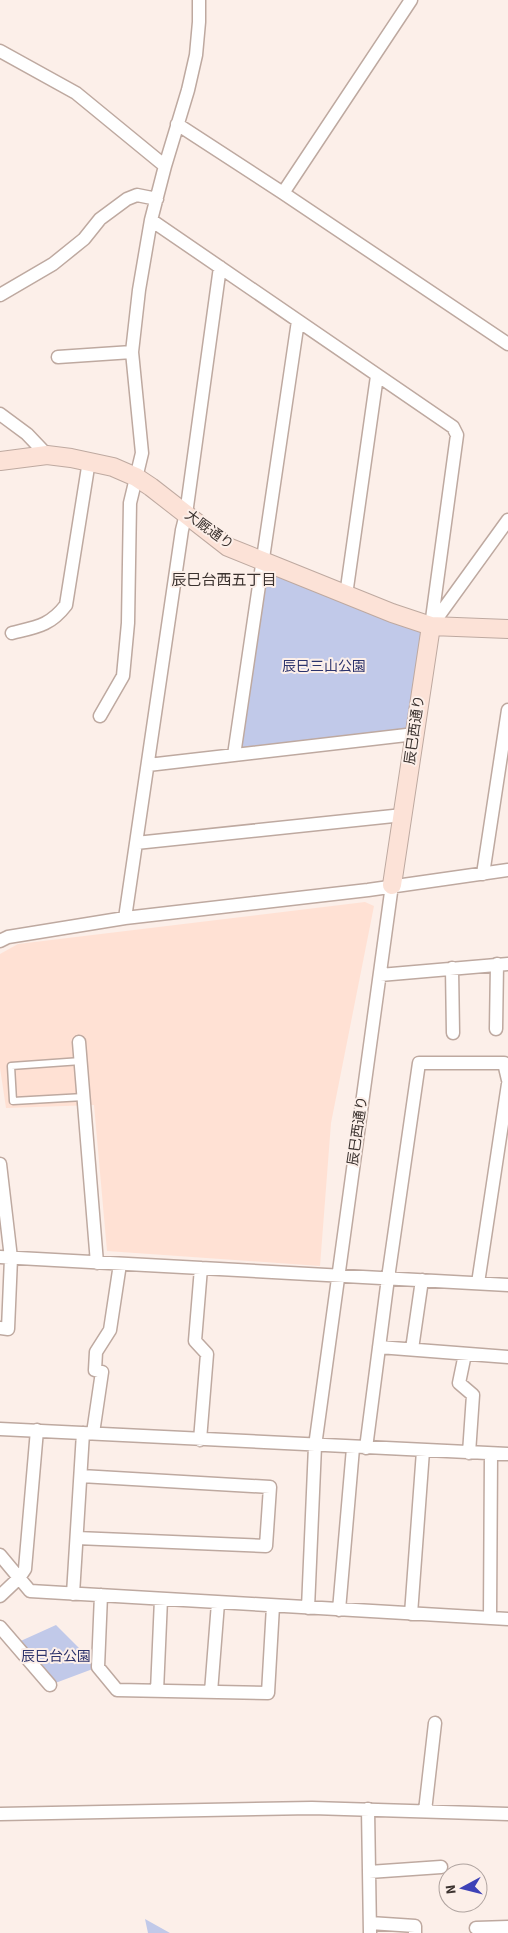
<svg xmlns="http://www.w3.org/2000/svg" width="508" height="1933" font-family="'Source Sans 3','Noto Sans JP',sans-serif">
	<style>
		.built { fill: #ffe1d4 }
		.green { fill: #c1c9e9 }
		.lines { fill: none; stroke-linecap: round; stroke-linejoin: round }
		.lane-casing { stroke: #bea9a0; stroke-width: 9 }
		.street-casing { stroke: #bea9a0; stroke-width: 15 }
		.secondary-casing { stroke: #bea9a0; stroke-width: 20 }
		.lane { stroke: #fff; stroke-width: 6 }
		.street { stroke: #fff; stroke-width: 12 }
		.secondary { stroke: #fce2d7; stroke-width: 18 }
		.labels { text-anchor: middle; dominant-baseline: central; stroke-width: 4; stroke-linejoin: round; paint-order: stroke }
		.street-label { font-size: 14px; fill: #3b322f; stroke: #fcefe9 }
		.park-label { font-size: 14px; fill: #2c336c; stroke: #fcefe9 }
		.neighbourhood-label { font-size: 15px; fill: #3b322f; stroke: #fcefe9 }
	</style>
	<rect width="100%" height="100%" fill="#fcefe9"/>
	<!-- built -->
	<path class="built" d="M365 902 374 906 331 1123 320 1266 107 1251 94 1105 6 1108 0 1068V954L18 944Z"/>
	<!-- green -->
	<path class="green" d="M263 561 431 626 415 734 234 755Z
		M56 1625 98 1667 50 1685 14 1644Z
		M145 1919 170 1933H148Z"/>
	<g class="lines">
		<defs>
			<path id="lane" d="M81 1061 11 1066 13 1101 84 1097"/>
			<path id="street" d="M0 51 76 93 165 166
				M177 124 283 193 508 344
				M283 193 411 0
				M151 220 453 427 457 435 431 626
				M0 295 53 264 84 239 100 219 127 199 137 195 157 199
				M58 357 132 352
				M0 414 27 434 47 455
				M346 595 377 376
				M432 625 508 520
				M12 633C36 627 50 626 66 605L89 461
				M100 716 123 676 128 623 130 503 142 453 132 352 139 290 151 220 165 166 188 90 196 55 199 22V0
				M234 755 298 321
				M148 765 415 734
				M136 843 403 815
				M483 874 508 710
				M125 918 182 530 186 514 220 267
				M0 941 8 937 125 918 368 890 508 870
				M452 968 453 1033
				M380 975 508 964
				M496 1029 497 964
				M79 1042 97 1263
				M0 1164 11 1258 8 1329 0 1328
				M0 1257 508 1285
				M478 1283 508 1084
				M379 1347 508 1357
				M412 1349 422 1280
				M465 1354 459 1383 473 1395 469 1453
				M0 1429 508 1454
				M93 1433 102 1372 95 1370 96 1352 110 1330 120 1264
				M200 1440 207 1354 195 1341 201 1268
				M366 1448 388 1278 419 1063H504L508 1080
				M77 1538 266 1546 270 1487 81 1476
				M0 1555 30 1591 508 1619
				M73 1594 83 1433
				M101 1595 98 1667 117 1690 268 1693 273 1606
				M0 1596 19 1578 25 1569 37 1430
				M308 1608 315 1446 392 885
				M339 1610 353 1448
				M411 1614 423 1451
				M490 1618 491 1454
				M0 1627 50 1685
				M157 1691 161 1599
				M211 1692 218 1603
				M368 1809 370 1933
				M425 1811 435 1723
				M0 1814 312 1808 508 1814
				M369 1872 441 1867
				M370 1923 415 1926V1933
				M476 1928 508 1927"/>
			<path id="secondary" d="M0 461 47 455 71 458 113 467 136 477 151 487 228 547 263 561 392 613 431 626 508 629
				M392 885 431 626"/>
		</defs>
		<!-- lane casing -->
		<use href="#lane" class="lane-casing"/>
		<!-- street casing -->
		<use href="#street" class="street-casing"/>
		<!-- secondary casing -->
		<use href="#secondary" class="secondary-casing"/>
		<!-- lane -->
		<use href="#lane" class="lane"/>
		<!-- street -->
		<use href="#street" class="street"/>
		<!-- secondary -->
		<use href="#secondary" class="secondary"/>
	</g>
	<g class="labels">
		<!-- street labels -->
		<g class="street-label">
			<text transform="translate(209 530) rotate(36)">大厩通り</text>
			<text transform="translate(415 730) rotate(-82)">辰巳西通り</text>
			<text transform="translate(358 1131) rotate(-82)">辰巳西通り</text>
		</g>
		<!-- park labels -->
		<g class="park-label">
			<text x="324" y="667">辰巳三山公園</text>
			<text x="56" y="1657">辰巳台公園</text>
		</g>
		<!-- neighbourhood labels -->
		<g class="neighbourhood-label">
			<text x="224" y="580">辰巳台西五丁目</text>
		</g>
	</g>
	<!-- north arrow -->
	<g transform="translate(463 1888) rotate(263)"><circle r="24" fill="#fcefe9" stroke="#afa39f"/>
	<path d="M0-4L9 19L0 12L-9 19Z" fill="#3e42b7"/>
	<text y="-8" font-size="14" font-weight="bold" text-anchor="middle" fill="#3b322f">N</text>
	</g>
</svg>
